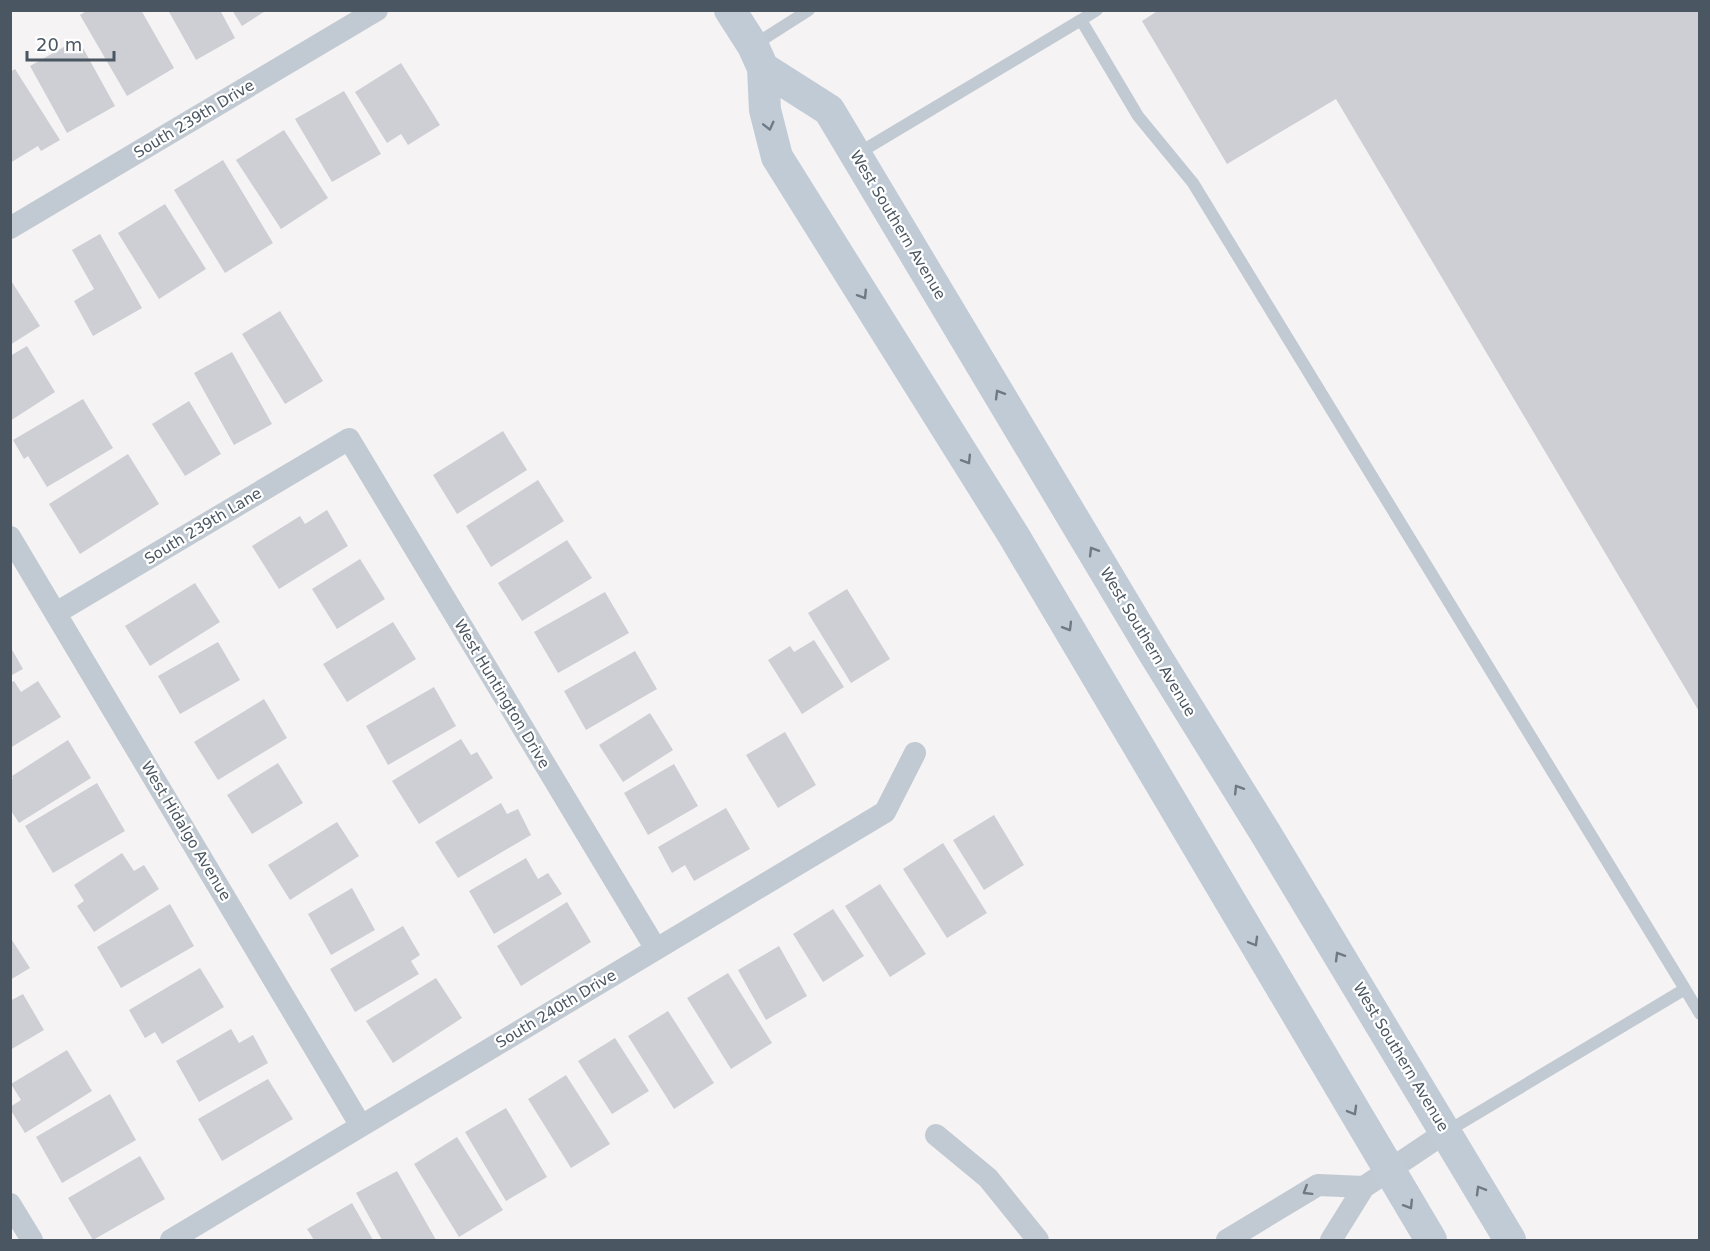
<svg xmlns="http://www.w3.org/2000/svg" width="1710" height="1251" font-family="'DejaVu Sans',sans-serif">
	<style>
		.building { fill: #cdcfd5 }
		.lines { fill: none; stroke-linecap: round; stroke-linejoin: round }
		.service { stroke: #c1cad2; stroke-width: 12 }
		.minor { stroke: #c1cad2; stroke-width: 22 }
		.secondary { stroke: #c1cbd6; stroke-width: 32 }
		.oneway { stroke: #6e7984 }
		.oneway2 { stroke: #6e7983 }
		.labels { text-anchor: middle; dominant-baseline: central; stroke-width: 4.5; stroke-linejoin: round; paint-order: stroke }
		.street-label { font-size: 15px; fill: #4a5661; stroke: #fff }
	</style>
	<rect width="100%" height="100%" fill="#f5f3f3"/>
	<!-- building -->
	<path class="building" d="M88 10H141L174 68 127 96 80 15Z
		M168 10H220L235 38 196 60Z
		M232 10H267L242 26Z
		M1159 10H1700V713L1336 99 1227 164 1142 21Z
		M78 39 115 106 67 133 30 66Z
		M401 63 440 125 408 145 401 134 387 143 355 92Z
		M15 69 60 140 41 151 38 146 10 163V72Z
		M344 91 381 154 332 182 295 119Z
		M284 130 328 198 281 229 236 160Z
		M223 160 273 243 225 273 174 190Z
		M165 204 206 269 159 299 118 233Z
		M100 234 142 308 93 336 74 301 94 289 72 250Z
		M10 279 40 326 10 345Z
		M280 311 323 381 285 404 242 334Z
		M27 346 55 392 10 421V356Z
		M232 352 272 424 234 445 194 373Z
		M83 399 113 448 47 487 28 456 24 459 13 440Z
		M189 401 221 454 185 476 152 424Z
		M503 431 527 470 457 514 433 475Z
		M128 454 159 504 80 554 49 504Z
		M538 480 564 521 491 567 466 526Z
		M327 510 348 546 279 589 252 546 300 516 305 524Z
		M567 540 592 578 522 621 498 583Z
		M360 559 385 599 337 629 312 589Z
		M195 583 220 622 150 666 125 626Z
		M847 589 890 659 851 683 808 613Z
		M605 592 629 633 558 673 534 632Z
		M393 622 416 659 347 702 323 664Z
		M814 640 844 687 802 714 768 660 790 646 794 652Z
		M218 642 240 680 180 714 158 676Z
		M10 646 23 669 10 676Z
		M635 651 657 689 586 730 564 691Z
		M14 681 21 692 38 681 61 717 10 748V683Z
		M434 687 456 726 388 765 366 726Z
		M264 699 287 738 218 780 194 742Z
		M650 713 673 750 623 782 599 745Z
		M785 732 816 785 778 808 746 755Z
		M461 739 471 755 477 752 493 778 419 824 392 781Z
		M68 740 91 778 19 823 10 809V780L13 779 12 776Z
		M278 763 303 803 252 834 227 795Z
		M674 764 698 806 648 835 624 793Z
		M97 783 125 831 53 873 25 826Z
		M501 803 507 814 518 809 531 835 458 878 435 842Z
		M726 808 750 849 694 881 685 865 672 873 658 847Z
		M994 815 1024 865 984 890 953 840Z
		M337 822 359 856 290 900 268 865Z
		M943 843 987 913 947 938 903 869Z
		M122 853 134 871 144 865 159 889 94 932 77 906 84 901 74 885Z
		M526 858 538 879 548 873 562 894 494 934 469 891Z
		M880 884 926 954 890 977 845 906Z
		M352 888 375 930 331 955 308 914Z
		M567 902 591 942 521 986 497 946Z
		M170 904 194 946 121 988 97 947Z
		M833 909 864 956 823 982 793 934Z
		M403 926 420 955 411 961 419 974 355 1012 330 969Z
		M10 937 30 968 10 980Z
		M779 946 807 996 766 1020 738 970Z
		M200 968 224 1007 162 1044 155 1032 145 1038 129 1010Z
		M728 973 772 1043 731 1069 687 998Z
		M436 978 462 1018 393 1063 366 1021Z
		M23 994 44 1030 10 1050V1001Z
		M668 1011 714 1083 674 1109 628 1036Z
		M231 1029 239 1043 253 1035 268 1063 199 1102 176 1061Z
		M615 1038 649 1091 612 1114 578 1061Z
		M67 1050 92 1091 25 1133 10 1109V1107L21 1100 11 1084Z
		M566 1075 610 1144 571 1168 528 1099Z
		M268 1079 293 1119 222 1161 198 1119Z
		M110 1094 136 1140 62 1183 36 1137Z
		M506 1108 547 1177 506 1201 465 1132Z
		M457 1137 503 1210 459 1237 414 1164Z
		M140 1156 165 1199 93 1240 68 1198Z
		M397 1171 436 1240H382L356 1193Z
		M352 1203 373 1240H314L307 1229Z"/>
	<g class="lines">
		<!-- service -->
		<path class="service" d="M1081 20 1097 10
			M754 45 809 10
			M857 154 1081 20 1138 116 1193 183 1685 989
			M1446 1132 1685 989 1700 1014"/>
		<!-- minor -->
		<path class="minor" d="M10 228 377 10
			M10 537 361 1126
			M56 613 349 439 656 949
			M936 1135 988 1178 1038 1240
			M10 1204 32 1240
			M171 1240 885 812 915 753
			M1227 1240 1318 1185 1364 1187
			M1331 1240 1364 1187 1446 1132"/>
		<!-- secondary -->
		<path class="secondary" d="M730 10 753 46 763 68 765 110 777 157 1014 536 1431 1240
			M763 68 829 110 1152 650 1266 834 1510 1240"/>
	</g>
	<!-- one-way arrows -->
	<defs><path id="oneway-chevron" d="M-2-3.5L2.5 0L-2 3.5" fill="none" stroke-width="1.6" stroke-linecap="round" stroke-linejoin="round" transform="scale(1.5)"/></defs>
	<g class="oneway">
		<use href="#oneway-chevron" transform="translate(769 126) rotate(76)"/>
		<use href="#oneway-chevron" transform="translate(863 295) rotate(58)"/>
		<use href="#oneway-chevron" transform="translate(999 394) rotate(-121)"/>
		<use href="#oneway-chevron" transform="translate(967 460) rotate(58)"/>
		<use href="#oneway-chevron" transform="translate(1093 551) rotate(-121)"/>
		<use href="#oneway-chevron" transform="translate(1068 627) rotate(59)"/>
		<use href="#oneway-chevron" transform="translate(1238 789) rotate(-122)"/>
		<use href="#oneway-chevron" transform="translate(1254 942) rotate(60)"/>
		<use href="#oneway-chevron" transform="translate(1339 956) rotate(-121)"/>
		<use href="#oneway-chevron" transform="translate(1353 1111) rotate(60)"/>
		<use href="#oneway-chevron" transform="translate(1480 1190) rotate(-120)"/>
		<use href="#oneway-chevron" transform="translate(1409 1205) rotate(58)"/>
	</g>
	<use class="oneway2" href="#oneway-chevron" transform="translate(1307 1191) rotate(148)"/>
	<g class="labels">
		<!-- street labels -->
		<g class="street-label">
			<text transform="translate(194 119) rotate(-31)">South 239th Drive</text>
			<text transform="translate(898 225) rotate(59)">West Southern Avenue</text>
			<text transform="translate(203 526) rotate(-31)">South 239th Lane</text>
			<text transform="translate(1148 642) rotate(59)">West Southern Avenue</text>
			<text transform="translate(502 694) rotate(59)">West Huntington Drive</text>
			<text transform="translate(186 831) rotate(59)">West Hidalgo Avenue</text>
			<text transform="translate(556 1009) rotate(-31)">South 240th Drive</text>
			<text transform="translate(1401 1057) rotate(59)">West Southern Avenue</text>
		</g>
	</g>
	<!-- border -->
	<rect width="1710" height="1251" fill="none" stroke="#4a5661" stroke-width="24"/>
	<!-- scale -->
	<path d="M27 51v9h87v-9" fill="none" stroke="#4a5661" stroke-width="3"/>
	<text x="36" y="51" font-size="18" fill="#4a5661" stroke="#ffffff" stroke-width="4.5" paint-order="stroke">20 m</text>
</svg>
